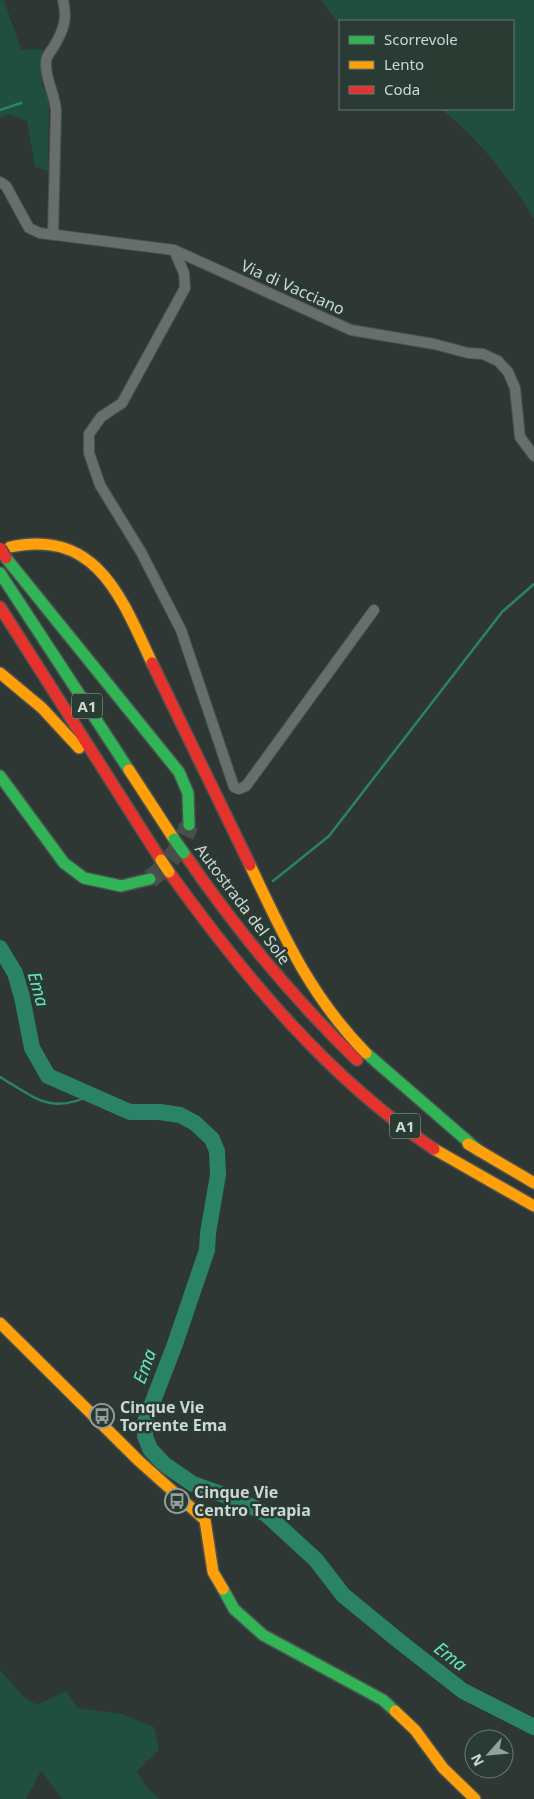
<svg xmlns="http://www.w3.org/2000/svg" width="534" height="1799" font-family="'Noto Sans',sans-serif">
	<style>
		.green { fill: #204e3f }
		.lines { fill: none; stroke-linecap: round; stroke-linejoin: round }
		.stream { stroke: #2b8367; stroke-width: 2.5 }
		.river { stroke: #2b8367; stroke-width: 16 }
		.highway-tunnel { stroke: #464f4b; stroke-width: 19; stroke-dasharray: 19 9; stroke-linecap: butt }
		.street-casing { stroke: #4a524f; stroke-width: 12 }
		.fast-casing { stroke: #4a524f; stroke-width: 14 }
		.slow-casing { stroke: #4a524f; stroke-width: 14 }
		.jam-casing { stroke: #4a524f; stroke-width: 14 }
		.street { stroke: #676e6b; stroke-width: 10 }
		.fast { stroke: #30b455; stroke-width: 11 }
		.slow { stroke: #ff9f0a; stroke-width: 11 }
		.jam { stroke: #e5322d; stroke-width: 11 }
		.fast-bridge-casing { stroke: #4a524f; stroke-width: 14; stroke-linecap: butt }
		.slow-bridge-casing { stroke: #4a524f; stroke-width: 14; stroke-linecap: butt }
		.jam-bridge-casing { stroke: #4a524f; stroke-width: 14; stroke-linecap: butt }
		.fast-bridge { stroke: #30b455; stroke-width: 11 }
		.slow-bridge { stroke: #ff9f0a; stroke-width: 11 }
		.jam-bridge { stroke: #e5322d; stroke-width: 11 }
		.labels { text-anchor: middle; dominant-baseline: central; stroke-width: 5; stroke-linejoin: round; paint-order: stroke }
		.shield { fill: #2a3b34; stroke: #9ca8a3; stroke-width: 1 }
		.shield-label { font-size: 15px; font-weight: bold; fill: #cdd7d3 }
		.street-label { font-size: 16px; fill: #cdd7d3; stroke: #2a3b34 }
		.poi-label { font-size: 16px; font-weight: bold; fill: #cdd7d3; stroke: #2a3b34; text-anchor: start }
		.water-label { font-size: 18px; font-style: italic; fill: #68e6bb; stroke: #2a3b34 }
	</style>
	<rect width="100%" height="100%" fill="#2e3733"/>
	<!-- green -->
	<path class="green" d="M0 0H4L21 50 42 49V85L49 99 48 171 35 167 27 121 9 114 0 119Z
		M321 0H534V219C512 182 475 133 440 109H513V21H340V25Z
		M0 1670 24 1697 37 1705 66 1691 78 1708 122 1714 154 1727 159 1750 137 1771 147 1788 160 1799H63L41 1771 26 1799H0Z"/>
	<g class="lines">
		<!-- stream -->
		<path class="stream" d="M0 110 21 103
			M273 881 329 836 502 612 534 584
			M0 1077C37 1099 51 1115 94 1094"/>
		<!-- river -->
		<path class="river" d="M0 948 15 973 22 997 32 1048 48 1076 130 1112H160L180 1115 195 1123 212 1139 217 1151 218 1175 208 1233 207 1250 175 1344 145 1422V1436L150 1449 164 1464 193 1484 241 1501 266 1514 316 1560 343 1595 399 1641 463 1691 534 1727"/>
		<!-- highway-tunnel -->
		<path class="highway-tunnel" d="M150 879C169 865 181 847 189 825"/>
		<defs>
			<path id="street" d="M0 182 6 186 29 228 40 233 174 250 351 330 434 344 468 353 483 354 498 361 508 372 515 388 520 437 534 456
				M53 235 56 111C55 93 45 80 46 62 46 56 50 52 53 48 63 31 68 20 63 0
				M174 250 184 273 185 288 122 403 101 417 89 434V453L100 485 141 552 181 630 234 787 239 789 246 786 374 610"/>
			<path id="fast" d="M6 558 179 772 188 793 189 825
				M0 573 129 770
				M0 776 64 863 84 878 121 886 150 879
				M366 1053 479 1151
				M223 1589 234 1609 263 1635 383 1700 395 1711"/>
			<path id="slow" d="M10 547C97 528 122 599 152 663
				M0 673 42 708 79 748
				M129 770 174 839
				M250 865C283 935 311 997 366 1053
				M468 1144 534 1183
				M434 1149 534 1206
				M0 1323 139 1461 205 1520 213 1572 223 1589
				M395 1711 415 1730 443 1768 475 1799"/>
			<path id="jam" d="M0 607 161 860
				M152 663 250 865
				M184 853C235 928 292 997 357 1060
				M169 872C244 976 327 1077 434 1149"/>
		</defs>
		<!-- street casing -->
		<use href="#street" class="street-casing"/>
		<!-- fast casing -->
		<use href="#fast" class="fast-casing"/>
		<!-- slow casing -->
		<use href="#slow" class="slow-casing"/>
		<!-- jam casing -->
		<use href="#jam" class="jam-casing"/>
		<!-- street -->
		<use href="#street" class="street"/>
		<!-- fast -->
		<use href="#fast" class="fast"/>
		<!-- slow -->
		<use href="#slow" class="slow"/>
		<!-- jam -->
		<use href="#jam" class="jam"/>
		<defs>
			<path id="fast-bridge" d="M174 839 184 853"/>
			<path id="slow-bridge" d="M161 860 169 872"/>
			<path id="jam-bridge" d="M0 548 6 558"/>
		</defs>
		<!-- fast-bridge casing -->
		<use href="#fast-bridge" class="fast-bridge-casing"/>
		<!-- slow-bridge casing -->
		<use href="#slow-bridge" class="slow-bridge-casing"/>
		<!-- jam-bridge casing -->
		<use href="#jam-bridge" class="jam-bridge-casing"/>
		<!-- fast-bridge -->
		<use href="#fast-bridge" class="fast-bridge"/>
		<!-- slow-bridge -->
		<use href="#slow-bridge" class="slow-bridge"/>
		<!-- jam-bridge -->
		<use href="#jam-bridge" class="jam-bridge"/>
	</g>
	<!-- icons -->
	<defs>
		<symbol id="bus-ring" viewBox="-11 -11 22 22"><circle r="9.5" fill="#2a3b34" stroke="#959f9b" stroke-width="1.5"/><path d="M-5-6H5V4H4V6H2V4H-2V6H-4V4H-5ZM-3.5-4V0h7V-4ZM-3.5 1.2v1.5H-2V1.2ZM2 1.2v1.5H3.5V1.2Z" fill="#959f9b"/></symbol>
	</defs>
	<g fill-rule="evenodd">
		<use href="#bus-ring" x="88" y="1402" width="28" height="28"/>
		<use href="#bus-ring" x="163" y="1487" width="28" height="28"/>
	</g>
	<g class="labels">
		<!-- shield labels -->
		<g class="shield">
			<rect x="72" y="693.5" width="30" height="25" rx="4"/>
			<rect x="390" y="1113.5" width="30" height="25" rx="4"/>
		</g>
		<g class="shield-label">
			<text x="87" y="706">A1</text>
			<text x="405" y="1126">A1</text>
		</g>
		<!-- street labels -->
		<g class="street-label">
			<text transform="translate(293 287) rotate(24)">Via di Vacciano</text>
			<text transform="translate(243 904) rotate(53)">Autostrada del Sole</text>
		</g>
		<!-- poi labels -->
		<g class="poi-label">
			<text x="120" y="1407">Cinque Vie<tspan x="120" dy="18">Torrente Ema</tspan></text>
			<text x="194" y="1492">Cinque Vie<tspan x="194" dy="18">Centro Terapia</tspan></text>
		</g>
		<!-- water labels -->
		<g class="water-label">
			<text transform="translate(39 989) rotate(74)">Ema</text>
			<text transform="translate(144 1366) rotate(-70)">Ema</text>
			<text transform="translate(451 1656) rotate(38)">Ema</text>
		</g>
	</g>
	<!-- legend -->
	<rect x="339" y="20" width="175" height="90" fill="#2a3b34" stroke="#6b7974"/>
	<rect x="349" y="36" width="25" height="8" fill="#30b455" stroke="#6b7974"/>
	<text x="384" y="45" font-size="15" fill="#cdd7d3">Scorrevole</text>
	<rect x="349" y="61" width="25" height="8" fill="#ff9f0a" stroke="#6b7974"/>
	<text x="384" y="70" font-size="15" fill="#cdd7d3">Lento</text>
	<rect x="349" y="86" width="25" height="8" fill="#e5322d" stroke="#6b7974"/>
	<text x="384" y="95" font-size="15" fill="#cdd7d3">Coda</text>
	<!-- north arrow -->
	<g transform="translate(489 1754) rotate(243)"><circle r="24" fill="#2a3b34" stroke="#6b7974"/>
	<path d="M0-4L9 19L0 12L-9 19Z" fill="#959f9b"/>
	<text y="-8" font-size="14" font-weight="bold" text-anchor="middle" fill="#cdd7d3">N</text>
	</g>
</svg>
